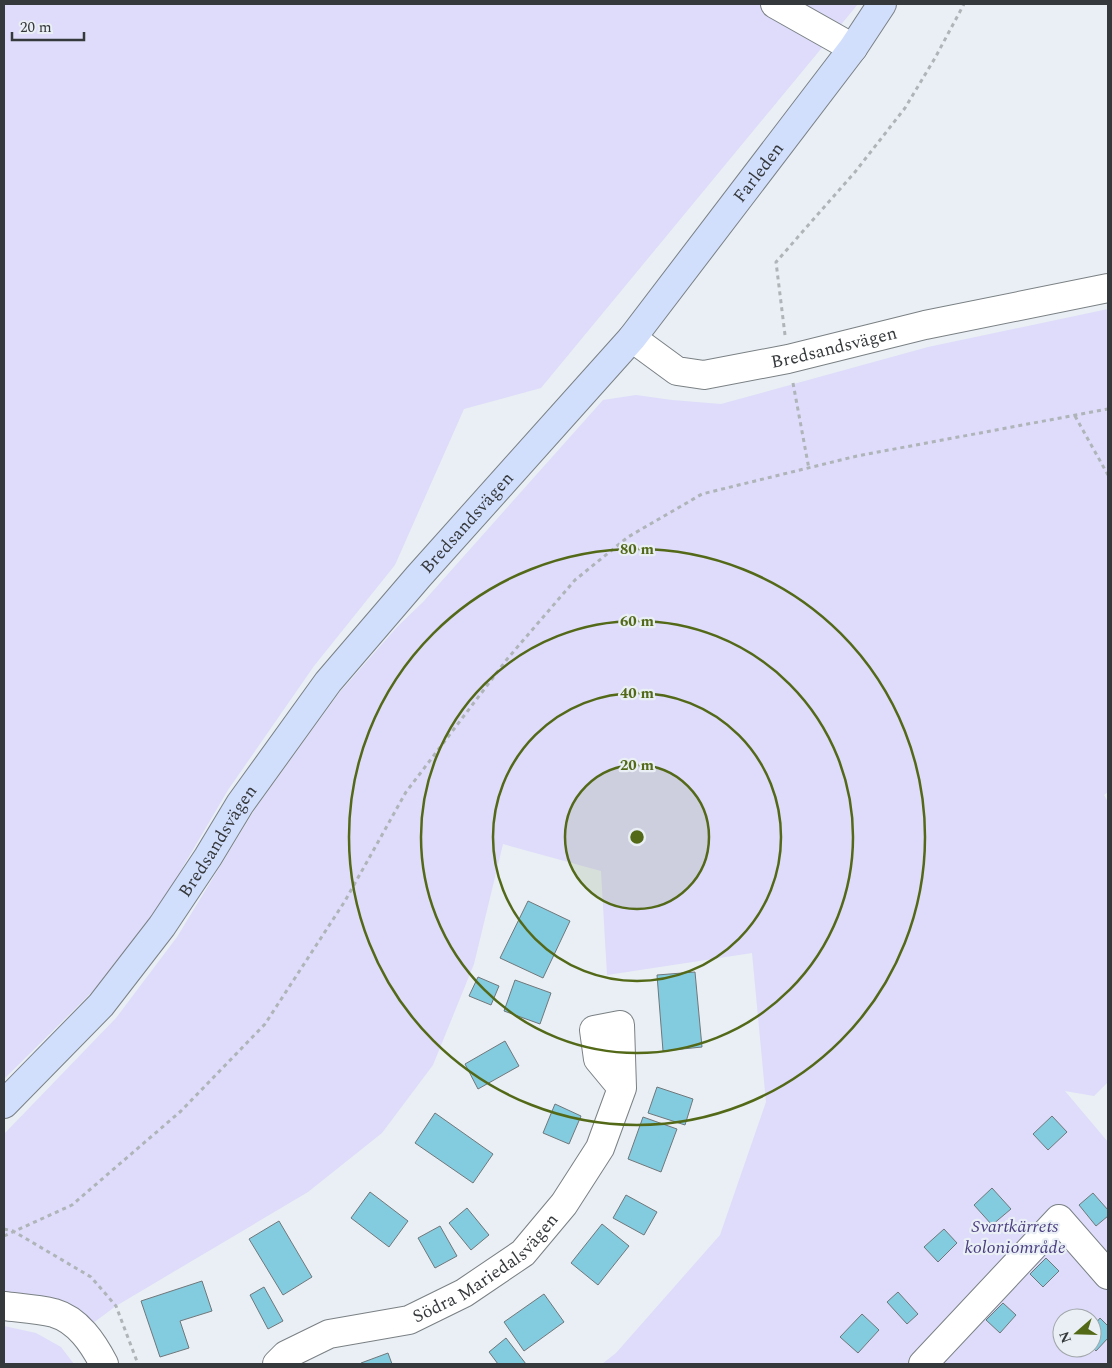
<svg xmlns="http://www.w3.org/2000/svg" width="1112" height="1368" font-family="Spectral,serif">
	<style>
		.green { fill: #dedcfa; fill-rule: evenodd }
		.building { fill: #83cbdf; stroke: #70777a }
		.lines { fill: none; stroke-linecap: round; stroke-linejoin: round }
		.street-casing { stroke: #7a8084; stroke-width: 30 }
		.secondary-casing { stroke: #7a8084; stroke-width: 30 }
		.path { stroke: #afb4b8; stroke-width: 3; stroke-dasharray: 4 4; stroke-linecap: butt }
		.street { stroke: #fff; stroke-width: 28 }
		.secondary { stroke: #d1defc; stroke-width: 28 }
		.ring { fill: none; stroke: #536918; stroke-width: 2.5 }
		.labels { text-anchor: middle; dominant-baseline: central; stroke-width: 4.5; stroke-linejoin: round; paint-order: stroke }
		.street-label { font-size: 18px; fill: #36393b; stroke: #e9eff4 }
		.park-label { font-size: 18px; font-style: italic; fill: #4a3e80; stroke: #e9eff4 }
		.centre { fill: #536918; stroke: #e9eff4; stroke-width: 2.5 }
		.ring-label { font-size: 15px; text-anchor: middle; font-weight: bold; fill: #536918; stroke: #e9eff4; stroke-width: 4.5; stroke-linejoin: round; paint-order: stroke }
	</style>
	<rect width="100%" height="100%" fill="#e9eff4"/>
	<!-- green -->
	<path class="green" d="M4 4H858L541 388 464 409 395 565 314 666 228 790 154 916 93 991 4 1079Z
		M1108 309V792L1104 795 1108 802V1082L1094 1096 1065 1091 1108 1142V1364H602L616 1353 720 1235 766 1102 752 953 607 975 601 871 503 844 474 964 433 1065 382 1133 308 1192 116 1306 89 1326 4 1296V1134L116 1018 177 937 255 809 339 693 397 627 423 602 603 400 636 395 672 400 721 404 928 347ZM1062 1318H1092V1348H1062Z
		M4 1326 36 1333 61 1347 74 1364H4Z"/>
	<!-- building -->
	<path class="building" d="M528 901 570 921 543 978 500 958Z
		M695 972 702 1047 663 1051 657 975Z
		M478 977 499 986 491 1005 469 996Z
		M515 980 551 993 540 1024 504 1011Z
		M505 1041 519 1066 478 1089 465 1064Z
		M657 1087 693 1099 685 1125 648 1113Z
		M555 1104 581 1116 569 1144 543 1133Z
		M435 1113 493 1154 473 1183 415 1143Z
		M1052 1116 1067 1132 1048 1150 1033 1134Z
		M643 1117 677 1129 661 1172 628 1159Z
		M992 1188 1011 1209 992 1225 974 1205Z
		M370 1192 408 1221 389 1247 351 1218Z
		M1093 1193 1108 1210V1216L1096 1226 1079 1205Z
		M626 1195 657 1212 644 1235 613 1218Z
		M467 1208 489 1235 471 1250 449 1223Z
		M279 1221 312 1277 283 1295 249 1239Z
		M602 1224 629 1246 598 1285 571 1263Z
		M440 1226 457 1256 435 1268 418 1238Z
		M944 1229 957 1243 938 1262 924 1247Z
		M1046 1258 1059 1271 1043 1287 1030 1274Z
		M202 1281 212 1311 180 1321 189 1348 160 1357 141 1301Z
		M264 1287 283 1321 268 1329 250 1295Z
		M898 1292 918 1314 907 1324 887 1302Z
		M544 1294 564 1322 524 1351 504 1322Z
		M1003 1303 1016 1315 1000 1333 986 1320Z
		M862 1314 879 1330 858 1353 840 1337Z
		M1100 1318 1108 1326V1338L1096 1351 1092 1347V1328Z
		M506 1338 526 1364H498L489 1352Z
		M388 1353 392 1364H362L361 1363Z"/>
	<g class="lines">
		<defs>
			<g id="street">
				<path d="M775 4 853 48"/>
				<path id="s1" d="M632 338 677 371 704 375 788 359 925 325 1108 288"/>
				<path d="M4 1306C20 1308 38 1309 54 1313 78 1320 93 1343 104 1364"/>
				<path id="s2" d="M277 1364 286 1355 329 1334 409 1320 464 1293 523 1253 564 1204 600 1148 622 1088 620 1025 594 1030 598 1059 622 1088"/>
				<path d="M923 1364 1059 1219 1108 1275"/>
			</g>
			<g id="secondary">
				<path id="s3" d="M4 1104 101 1005 162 926 208 857 240 804 328 682 418 577 632 338 853 48 882 4"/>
			</g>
		</defs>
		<!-- street casing -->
		<use href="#street" class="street-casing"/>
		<!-- secondary casing -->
		<use href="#secondary" class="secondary-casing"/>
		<!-- path -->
		<path class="path" d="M785 335 776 262 855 172 905 108 935 58 964 4
			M793 383 809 469
			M1075 416 1108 475
			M4 1229 13 1231 91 1277 116 1306 138 1364
			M4 1236 72 1205 181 1111 265 1024 345 901 406 792 508 658 575 580 628 537 702 494 857 456 1108 409"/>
		<!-- street -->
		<use href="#street" class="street"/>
		<!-- secondary -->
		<use href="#secondary" class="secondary"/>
	</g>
	<!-- distance rings -->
	<circle cx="637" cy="837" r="72" fill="#536918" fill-opacity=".12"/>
	<g class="ring">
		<circle cx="637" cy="837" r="72"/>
		<circle cx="637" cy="837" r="144"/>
		<circle cx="637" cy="837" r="216"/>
		<circle cx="637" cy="837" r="288"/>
	</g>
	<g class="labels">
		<!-- street labels -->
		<g class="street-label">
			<text stroke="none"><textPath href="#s3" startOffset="1201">Farleden</textPath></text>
			<text stroke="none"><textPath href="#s1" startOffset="216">Bredsandsvägen</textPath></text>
			<text stroke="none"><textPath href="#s3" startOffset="745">Bredsandsvägen</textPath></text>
			<text stroke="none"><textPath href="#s3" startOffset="340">Bredsandsvägen</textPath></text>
			<text stroke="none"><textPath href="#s2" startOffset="235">Södra Mariedalsvägen</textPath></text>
		</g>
		<!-- park labels -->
		<g class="park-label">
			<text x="1015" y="1226">Svartkärrets<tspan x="1015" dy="21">koloniområde</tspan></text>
		</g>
	</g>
	<circle cx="637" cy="837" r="8" class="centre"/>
	<g class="ring-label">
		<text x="637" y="554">80 m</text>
		<text x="637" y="626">60 m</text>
		<text x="637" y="698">40 m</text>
		<text x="637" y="770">20 m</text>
	</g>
	<!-- border -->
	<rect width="1112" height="1368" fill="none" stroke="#36393b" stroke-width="10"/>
	<!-- north arrow -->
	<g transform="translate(1077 1333) rotate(250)"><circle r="24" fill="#e9eff4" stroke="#a1a6aa"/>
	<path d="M0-4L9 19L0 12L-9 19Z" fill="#536918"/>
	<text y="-8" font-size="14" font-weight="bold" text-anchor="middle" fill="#36393b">N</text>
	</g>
	<!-- scale -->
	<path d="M12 32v8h72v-8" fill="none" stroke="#36393b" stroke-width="2.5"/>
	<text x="20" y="32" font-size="15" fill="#36393b" stroke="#e9eff4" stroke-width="4" paint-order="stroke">20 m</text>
</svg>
